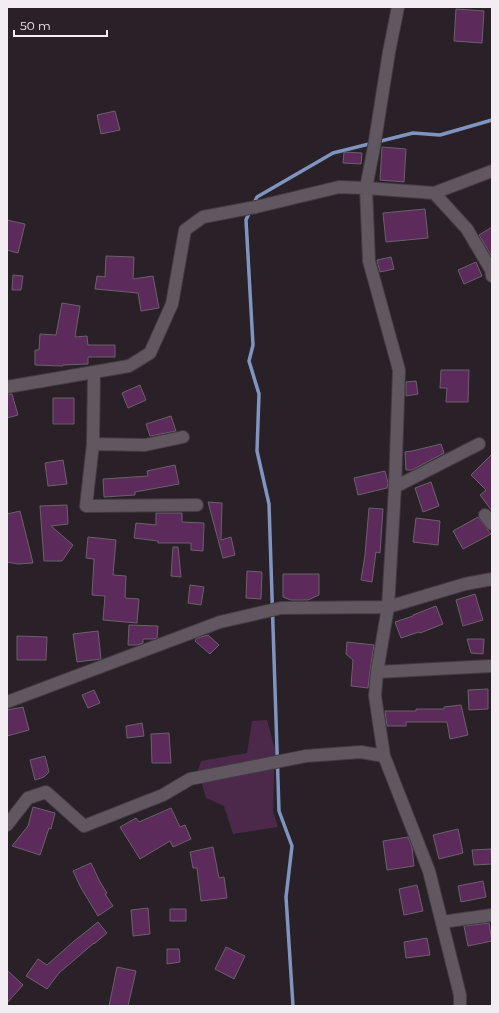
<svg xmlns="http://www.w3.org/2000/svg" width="499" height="1013" font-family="Montserrat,sans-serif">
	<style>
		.green { fill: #4c294b }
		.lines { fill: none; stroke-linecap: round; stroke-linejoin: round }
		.stream { stroke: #7f95c0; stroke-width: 3.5 }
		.building { fill: #5d2a5c; stroke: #6b616a }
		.minor-casing { stroke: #433c43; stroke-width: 14 }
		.minor { stroke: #615760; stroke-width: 12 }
	</style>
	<rect width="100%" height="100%" fill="#292028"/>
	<!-- green -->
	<path class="green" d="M267 720 275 749 273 811 278 827 233 834 224 806 206 798 198 770 201 761 247 753 252 721Z"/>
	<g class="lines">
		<!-- stream -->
		<path class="stream" d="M253 205 257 197 333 153 413 133 440 135 492 120
			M250 211 246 220 253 345 249 361 259 394 257 451 269 504 279 811 292 846 286 897 293 1006"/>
	</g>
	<!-- building -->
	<path class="building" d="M456 9 484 11 482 43 454 41Z
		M115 111 120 130 101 134 97 115Z
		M382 147 406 149 404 182 380 180Z
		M344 152 362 153 361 164 343 163Z
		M425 209 428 238 386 242 383 213Z
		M7 220 25 224 18 253 7 250Z
		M492 227V257L479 235Z
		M106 256 134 257 133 279 153 276 159 308 141 311 138 293 95 289 97 276 105 277Z
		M391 257 394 269 380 272 377 260Z
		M476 262 482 276 464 284 458 270Z
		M13 275 23 276 21 290H12Z
		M62 303 80 306 75 337 87 336 88 345H115V357H88V364L63 365V366L35 365V350H39L40 334 56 335Z
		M441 370H469L468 402H446L447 388H440Z
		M416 381 418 394 406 396V382Z
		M140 385 146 400 128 408 122 393Z
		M7 394H12L18 415 7 418Z
		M53 398H74V424H53Z
		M171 416 176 431 150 436 146 424Z
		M441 444 444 453 412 470H406L405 452 412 451Z
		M492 454V511L480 495 486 490 471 475Z
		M63 460 67 484 48 486 45 463Z
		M175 465 179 484 135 492V495L104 497 103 479 148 476 147 471Z
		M385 471 388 483 387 488 358 495 354 478Z
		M431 482 439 506 423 512 415 488Z
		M208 502 222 503 221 540 231 537 235 555 223 558Z
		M67 505 68 524 51 526 73 545 62 561H44L40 506Z
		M369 508 383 509 380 553 376 552 372 582 361 580 365 555Z
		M20 511 33 563 18 564 7 562V514Z
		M156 513H182V522L204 523 203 551 191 550V543H158V541L134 538 136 523 156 525Z
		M478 517 491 534 463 549 453 531Z
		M416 518 440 521 438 545 413 542Z
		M88 537 116 540 113 575 126 576 125 598 139 599 137 623 103 620 105 596 92 595 94 559 86 558Z
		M173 547H178L181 577 171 576Z
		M247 571 262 572 261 599 246 598Z
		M283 574H319V595L308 600H291L283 597Z
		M190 585 204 587 201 605 188 603Z
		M475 594 483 620 463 626 456 600Z
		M436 606 443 624 420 633 419 632 401 638 395 622 413 616V615Z
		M129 625 158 626 157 638 153 639H143V643L137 645H128Z
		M98 631 101 659 77 662 73 634Z
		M208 635 219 645 210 654 195 641 197 638Z
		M17 636 47 637 46 660H17Z
		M467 639H484L483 654 471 653Z
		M347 642 374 645 370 671 368 688 351 686 353 660 346 654Z
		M488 689V709L469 710 468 690Z
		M94 690 100 703 88 708 82 695Z
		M461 705 468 735 450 739 447 722H406V726H387L385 711H416V709H444V707Z
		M23 707 29 730 7 736V710L13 709Z
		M142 723 144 736 127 738 126 726Z
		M169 733 171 763H152L151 734Z
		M45 756 49 772 44 777 35 780 30 760Z
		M33 807 55 813 51 829 49 828 40 855 12 846 28 826Z
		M171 808 180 827 185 825 191 839 173 847 170 841 140 859 120 827 136 818 139 822Z
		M458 829 463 853 439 859 433 835Z
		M408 837 412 847 414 866 387 870 383 841Z
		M213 847 219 878 224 877 227 898 201 901 197 868H193L190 852Z
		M491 849 492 864 474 865 472 850Z
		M91 863 100 882 107 893 105 894 113 906 98 916 81 888 73 871Z
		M483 881 486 897 461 902 458 886Z
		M417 885 423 911 404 915 399 889Z
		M148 908 150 934 133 936 131 910Z
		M170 909H186V921H170Z
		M98 922 107 933 94 944V943L59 973 47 989 26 976 38 959 47 965 73 942Z
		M489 923 492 941 468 946 464 926Z
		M427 938 430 955 406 958 404 942Z
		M226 947 245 956 234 979 215 969Z
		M167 949H179L180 962 167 964Z
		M117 967 136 971 128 1006H109Z
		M7 970 23 985 7 1003Z"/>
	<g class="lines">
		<defs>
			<path id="minor" d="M398 7 389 52 374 147 366 188 369 261 399 370 395 487 388 607 377 672 375 696 384 756 429 871 460 995V1006
				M434 193 467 229 491 270 492 276
				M94 372 93 444 86 506 197 505
				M7 387 129 366 150 353 172 304 185 230 203 217 256 207 339 187 366 188 434 193 492 171
				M93 444 145 445 183 437
				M395 487 479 444
				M485 515 492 524
				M377 672 492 666
				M7 702 220 622 281 608 388 607 465 584 492 579
				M7 825 28 798 46 792 84 826 163 795 190 779 306 756 361 752 384 756
				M442 922 492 915"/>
		</defs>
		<!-- minor casing -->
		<use href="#minor" class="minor-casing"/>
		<!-- minor -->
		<use href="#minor" class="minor"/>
	</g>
	<!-- border -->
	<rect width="499" height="1013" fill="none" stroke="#f3edf3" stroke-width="16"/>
	<!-- scale -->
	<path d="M14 30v6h93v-6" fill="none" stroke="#f3edf3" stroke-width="2"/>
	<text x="20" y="30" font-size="12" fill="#f3edf3" stroke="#292028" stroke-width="3" paint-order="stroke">50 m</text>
</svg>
